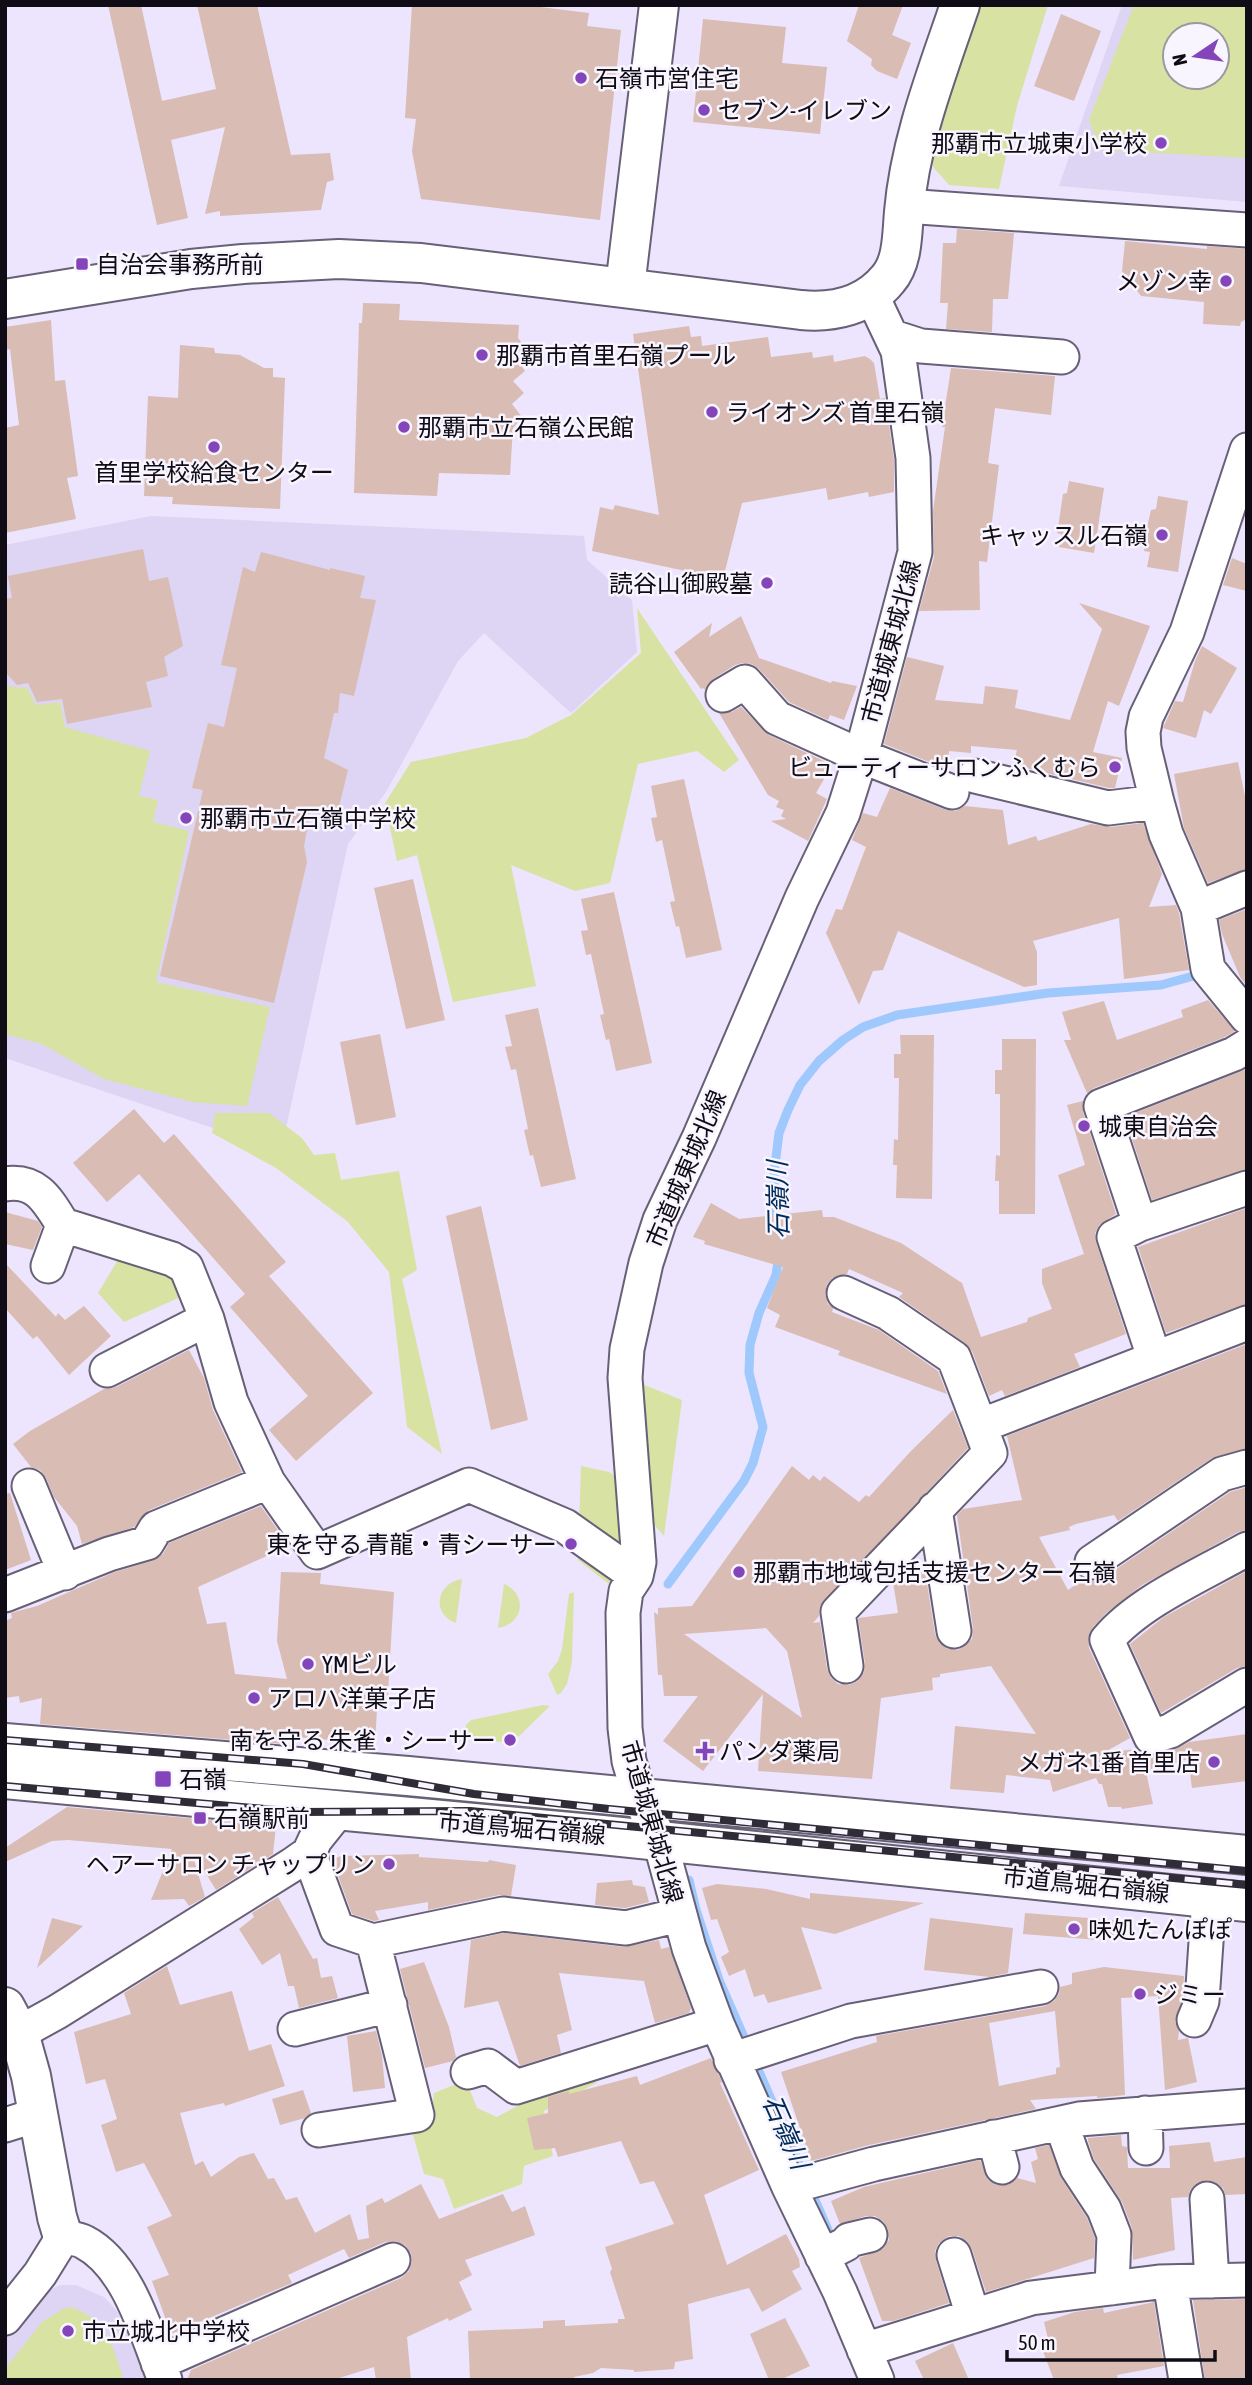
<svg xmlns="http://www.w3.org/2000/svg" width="1252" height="2385" font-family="'Asap Condensed','Noto Sans JP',sans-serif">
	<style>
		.built { fill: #ded4f3; fill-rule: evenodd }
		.green { fill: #d8e3a3; fill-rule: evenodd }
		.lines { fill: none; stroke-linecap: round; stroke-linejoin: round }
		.stream { stroke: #9fc9fc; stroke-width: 9 }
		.building { fill: #d9bcb3; fill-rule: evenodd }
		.street-casing { stroke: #676076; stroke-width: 37 }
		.secondary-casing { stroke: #676076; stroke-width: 42 }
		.street { stroke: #fff; stroke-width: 33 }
		.secondary { stroke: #fff; stroke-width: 38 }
		.rail-casing { stroke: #2f2b37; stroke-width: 8 }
		.rail { stroke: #f8f5ff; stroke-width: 5; stroke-dasharray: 16; stroke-linecap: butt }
		.poi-dot { fill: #8445ba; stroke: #f8f5ff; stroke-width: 2.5 }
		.labels { text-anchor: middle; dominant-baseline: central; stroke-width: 5; stroke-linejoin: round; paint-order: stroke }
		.poi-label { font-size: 24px; fill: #0f0c15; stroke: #f8f5ff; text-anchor: start }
		.street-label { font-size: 24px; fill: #0f0c15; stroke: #f8f5ff }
		.water-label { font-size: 26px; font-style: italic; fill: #002b58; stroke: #f8f5ff }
	</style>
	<rect width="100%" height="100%" fill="#ede4fe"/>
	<!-- built -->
	<path class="built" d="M1122 5H1247V202L1059 186ZM1175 35H1217V77H1175Z
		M151 516 584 536 587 560 632 600 637 652 571 713 484 633 458 661 386 792 348 844 281 1151 5 1058V545Z
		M61 2285H76L104 2297 116 2310 126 2327 146 2380H5V2336L39 2294Z"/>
	<!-- green -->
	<path class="green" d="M979 5H1048L1017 106 999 189 949 185 933 167V152L942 120Z
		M1134 5H1247V158L1101 150 1089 120ZM1175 35H1217V77H1175Z
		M637 608 739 760 724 772 697 751 638 764 610 883 575 891 511 865 536 986 453 1002 417 855 397 861 385 803 411 762 526 738 571 715 641 653Z
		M5 686 27 688 36 705 60 702 65 727 150 751 139 796 158 800 153 822 189 831 156 982 270 1007 247 1106 192 1102 104 1079 42 1044 5 1034Z
		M215 1113H269L302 1138 314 1155 335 1153 341 1180 399 1171 417 1270 402 1279 442 1454 407 1427 389 1272 347 1221 276 1168 212 1133Z
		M122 1253 180 1274 183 1296 124 1322 98 1293Z
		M642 1384 682 1400 664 1536 650 1520Z
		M581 1466 609 1472 621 1480 629 1553 609 1584 578 1560Z
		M462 1579 456 1623C431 1614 436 1583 462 1579Z
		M504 1584C528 1594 524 1624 498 1628Z
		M574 1592 572 1662 567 1684 561 1693 557 1695 548 1674 558 1661 562 1649 569 1594Z
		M543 1705 550 1706 512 1743 469 1739 465 1735 466 1725 471 1720Z
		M594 2074 596 2083 544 2111 553 2156 524 2166 522 2184 454 2209 443 2179 424 2174 412 2131 430 2122 434 2093 466 2080 477 2108 497 2117 547 2090Z
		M71 2307C109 2320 112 2346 124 2380H5V2369L42 2322 63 2309Z"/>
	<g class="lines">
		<!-- stream -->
		<path class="stream" d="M777 1227 774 1173 779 1133 788 1110 800 1085 819 1061 843 1040 863 1027 897 1015 1048 993 1161 985 1197 975
			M668 1584 744 1481 753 1463 763 1427 749 1373 750 1345 759 1313 776 1275 779 1255
			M689 1880 696 1910 719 1980 829 2232"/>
	</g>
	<!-- building -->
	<path class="building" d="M108 5H141L162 101 216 89 197 5H257L291 155 330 153 334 180 327 182 321 210 220 216V211L205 214 225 127 171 140 188 218 157 225Z
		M412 5H524L589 13 587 26 621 30 600 220 421 199 412 151 416 119 405 118Z
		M859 5H903L892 35 911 43 897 79 877 71 871 65 872 59 847 41Z
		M1061 14 1101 31 1074 101 1034 86Z
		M703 19 786 27 782 63 827 67 820 134 693 122Z
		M957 229 1014 233 1008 299H993L992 332 946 329 948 303H940L943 243H956Z
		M1125 241 1207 249V246L1247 249V319L1241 322 1240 326 1203 324 1204 302 1141 296 1122 271Z
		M363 303 400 304 399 320 519 325 518 338 526 348 515 357 525 371 513 381 524 393 512 404 522 417 513 428 510 475 439 473 437 496 354 493 359 323H362Z
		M51 320 55 381 65 380 78 476 67 478 76 519 5 533V428L19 425 10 349 5 350V327Z
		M689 326 691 337 701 336 702 346 768 337 771 357 812 352 813 358 833 355 834 362 865 356 870 359 874 363 880 399 885 398 894 460V492L869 497 868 492 828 500 826 488 742 503 723 579 592 551 600 507 613 510 615 505 659 515 633 334Z
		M180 345 214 348 215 353 240 355 264 368H273V377L285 378 280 509 172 504 173 497 144 496 148 396 178 398Z
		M951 368 1055 376 1051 415 995 408 988 463 999 465 987 562 979 561 980 610 919 611 934 557 933 511 945 427H942Z
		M1069 481 1104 488 1094 553 1059 547 1061 534 1057 533 1058 528 1063 494 1067 493Z
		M1158 496 1188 501 1178 572 1147 567 1150 552 1144 551 1145 536 1151 510 1156 509Z
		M143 549 149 581 168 577 183 646 164 657 168 676 146 682 152 707 67 724 62 699 37 702 28 683 17 685 7 674 5 599 12 598 8 576Z
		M261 552 330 570V568L365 576 360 598 376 600 354 696 340 693 338 713H334L324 758 348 770 337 815 311 809 304 846 307 862 274 1003 160 976 203 790 192 788 208 723 224 727 237 668 221 665 243 567 255 572Z
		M1232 558 1247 564V591L1223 585Z
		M1079 603 1150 626 1119 706 1108 701 1093 752 1122 758 1115 788H1109L1013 765 1017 750 971 746V753L949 751 947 769 884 744 907 657 944 666 935 700 983 704 985 686 1018 690 1015 708 1070 720 1102 629Z
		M741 616 759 658 831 683 832 681 857 686 844 720 830 715 828 720 789 702 759 669 752 664 743 663 735 665 713 679 705 690 703 688 701 689 674 652 712 623 709 637Z
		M1202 646 1237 668 1211 714 1204 710 1196 738 1163 728 1175 701 1183 702 1195 661Z
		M741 707 769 735 832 765 816 793 827 799 808 841 771 821 786 819 781 816 784 810 776 807 779 801 768 795 719 713 732 712Z
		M1238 762 1247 806V869L1208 883 1184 828 1174 774Z
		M684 779 722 950 686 958 679 926 676 927 670 902 675 901 662 840 656 842 651 818 657 817 651 786Z
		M890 788 946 810 955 811 965 806 1003 810 1008 845 1036 836 1038 841 1091 824 1110 827 1143 823 1162 874 1149 907 1176 905 1179 913 1189 970 1124 979 1119 918 1033 941 1037 952V985L1024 987 898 931 883 970 873 971 859 1005 826 933 836 909 842 910 866 847 852 840 863 813 877 817Z
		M413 879 445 1020 406 1029 374 888Z
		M614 892 652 1063 616 1071 609 1039 606 1040 600 1015 604 1014 591 954 586 955 581 931 588 930 581 899Z
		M1247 909V986L1240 977 1222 934 1219 920Z
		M1208 1000 1235 1031 1225 1037 1094 1088 1087 1093 1064 1040H1071L1062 1012 1104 1001 1117 1040 1183 1017 1181 1010Z
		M538 1008 576 1179 541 1187 533 1155 530 1156 524 1130 528 1129 516 1069 511 1070 505 1047 512 1046 505 1015Z
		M380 1034 396 1117 356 1125 340 1042Z
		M900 1035H934L932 1199 896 1198 897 1165H893L894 1139 898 1140 899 1078H894V1054H901Z
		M1002 1039H1036L1035 1214H999V1181H995L996 1155 1000 1156V1094H995V1070H1002Z
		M1247 1069V1169L1152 1200 1125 1117Z
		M1083 1101V1112L1116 1214 1099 1225 1095 1233 1096 1242 1126 1334 1074 1354 1080 1367 1005 1396 1002 1390 989 1396 972 1351 965 1343 899 1297 903 1293 849 1269 847 1274 832 1278 827 1284 825 1294 828 1304 833 1308 832 1312 879 1330 938 1371 947 1394 838 1355 840 1351 775 1327 780 1315 767 1308 783 1267 704 1244 705 1241 693 1237 711 1203 739 1219 822 1210 823 1217H834L901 1243 962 1283 981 1337 1027 1322 1028 1318 1052 1309 1042 1283V1269L1084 1254 1058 1175 1085 1165 1067 1105Z
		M134 1109 164 1143 174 1134 286 1262 269 1276 373 1393 296 1461 269 1430 308 1396 230 1307 245 1294 139 1174 107 1202 73 1163Z
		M481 1206 528 1420 491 1430 446 1216Z
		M1247 1208V1304L1166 1333 1138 1247Z
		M5 1212 38 1221 42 1227 33 1250 5 1244Z
		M5 1263 56 1317 58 1313 65 1320 84 1306 111 1336 69 1375 37 1336 33 1339 5 1308Z
		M1247 1344V1448L1212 1458 1118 1521 1114 1515 1076 1524 1069 1527 1070 1530 1039 1537 1068 1590 1084 1579 1093 1581 1103 1578 1230 1492 1247 1487V1530L1238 1532 1142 1585 1106 1613 1093 1627 1088 1638 1089 1648 1130 1738 1103 1753 1136 1749 1147 1756 1156 1755 1176 1749 1189 1742 1247 1734V1781L1192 1788 1188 1759 1146 1772 1153 1804 1122 1809 1121 1807H1108L1102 1784H1099L1096 1778 1053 1792 1050 1780 1006 1775 1004 1793 950 1789 955 1726 1036 1734 991 1666 940 1674V1677L932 1678 933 1690 881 1698 872 1779 758 1771 763 1694 703 1771 663 1741 698 1696H664L662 1675H658L654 1612 658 1615V1608L692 1606 792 1466 809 1480 813 1475 820 1481 824 1476 859 1502 866 1495 869 1497 911 1451 953 1410 968 1448 820 1606 819 1616 813 1623 820 1622 827 1669 831 1678 838 1684 849 1685 858 1681 864 1672 865 1663 858 1618 898 1613 893 1582 900 1576 925 1571 935 1634 940 1644 948 1649 958 1650 965 1646 972 1639 973 1628 957 1515 963 1509 1022 1500 1007 1436ZM766 1628 787 1651 802 1718 684 1634Z
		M189 1350 204 1378 213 1410 242 1472 149 1510 134 1527 82 1544 77 1526 54 1497 46 1478 40 1470 31 1467 13 1444 30 1431 104 1389 116 1387Z
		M10 1493 31 1560 5 1570V1494Z
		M261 1506 289 1546 198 1587 207 1624 226 1622 235 1674 287 1679 277 1641 281 1572 321 1573 320 1584 394 1592 387 1709H377L375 1744 285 1736 284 1744 40 1724 42 1698 20 1703 19 1696 5 1698V1621L12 1618 11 1613 37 1606 115 1572 152 1561 163 1554 169 1543Z
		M1247 1571V1666L1237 1668 1161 1713 1130 1644 1164 1617Z
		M67 1807 276 1826 273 1854 216 1890 197 1859 194 1860 205 1897 189 1906 184 1899 151 1900 172 1849 68 1840 52 1841 5 1862V1848Z
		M419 1854V1857L488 1862 489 1860 516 1865 511 1896 499 1895 428 1910V1902L375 1911 379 1920 374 1921 352 1914 332 1859 341 1856Z
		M632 1880 633 1885 645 1887 649 1902 625 1908 595 1905 597 1883Z
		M717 1884 766 1889 810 1899V1893L924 1903 835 1934 801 1927 822 1989 768 2003 764 1994 754 1997 745 1969 729 1976 721 1957 729 1952 717 1919 711 1920 702 1888Z
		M278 1897 313 1959 317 1958 321 1978 332 1976 338 1998 299 2008 294 1986H288L280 1953 262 1965 239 1929 254 1917 252 1913Z
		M1025 1913 1126 1921 1111 1941 1023 1934Z
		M52 1918 83 1926 37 1968Z
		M930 1918 1013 1928 1008 1973 990 1977 924 1970Z
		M504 1933 624 1947 659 1940 661 1949 669 1947 691 2008 689 2013 655 2023 644 1981 559 1973 572 2030 557 2035 561 2053 520 2066 498 2001 464 2008 471 1940Z
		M424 1962 449 2027 456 2057 453 2061 425 2068 400 1969Z
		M167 1966 180 2005 232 1991 249 2051 271 2044 285 2086 225 2106 224 2103 180 2113 195 2165 203 2161 211 2177 239 2157 254 2153 268 2179 274 2178 286 2200 297 2197 315 2233 350 2214 358 2240 369 2238 366 2206 382 2198 385 2203 421 2184 439 2219 503 2194 512 2212 525 2206 535 2235 465 2260 472 2275 459 2282 472 2310 449 2321 448 2318 407 2337 411 2380H376L374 2367 333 2380H187L191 2370 401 2278 409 2271 412 2261 411 2253 405 2245 396 2241 385 2242 349 2258 344 2249 288 2275 292 2283 171 2334 152 2281 169 2275 147 2227 172 2216 144 2163 116 2172 101 2125 117 2119 105 2079 86 2084 74 2032 131 2014 124 1993Z
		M1104 1967 1184 1976 1183 1996 1175 2022 1179 2032 1178 2040 1188 2038 1197 2082 1165 2090 1158 1996 1121 1998 1125 2095 1097 2098V2096L1030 2100 1036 2109 869 2145 811 2161 781 2072 877 2042 876 2036 1045 2006 1054 2001 1059 1994 1060 1987 1072 1984V1973ZM1055 2011 1060 2067 1056 2068V2074L999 2086 989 2023Z
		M376 2031 382 2056 385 2088 353 2092 347 2036Z
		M711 2058 722 2082 720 2083 759 2170 704 2195 727 2265 786 2234 799 2259 800 2267 792 2271 802 2289 762 2312 749 2288 688 2304 693 2359 675 2362 674 2369 634 2372V2370L601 2368 593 2373 574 2377V2380H470L468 2331 543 2328V2321L565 2320V2326L618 2323V2319H625L610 2272 612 2269 605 2247 674 2224 654 2181 640 2184 621 2141 558 2157 555 2148 534 2150 527 2118 548 2113V2097L569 2091V2094L637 2076 640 2085Z
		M303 2090 311 2113 305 2118 280 2125 272 2099Z
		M1121 2135 1122 2146 1127 2147 1128 2168H1170L1169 2146 1210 2142 1214 2162 1247 2157V2194L1225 2195 1223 2188 1215 2182 1207 2180 1197 2183 1190 2190 1188 2197 1171 2198 1175 2250 1133 2260 1132 2228 1122 2202 1094 2159 1088 2141V2138Z
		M1049 2145 1061 2178 1087 2218 1095 2238 1094 2258 986 2292 972 2249 967 2241 959 2236H949L939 2243 935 2251 936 2261 949 2303 893 2321H882L859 2258 883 2249 889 2240 888 2230 883 2221 875 2216H866L840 2224 831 2201 864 2187 980 2160 988 2180 996 2185H1008L1017 2178 1036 2183 1031 2162 1038 2159 1035 2148Z
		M1247 2299V2380H1205L1193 2300Z
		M1154 2302 1164 2366 1117 2375 1118 2380H1054L1041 2346 1049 2343 1044 2322 1075 2312 1103 2308 1104 2313Z
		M785 2318 810 2366 780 2380H769L750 2334Z
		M953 2343 969 2380H924L915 2361Z"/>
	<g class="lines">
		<defs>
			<path id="street" d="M905 206 1247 230
				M871 294 898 351 913 458 915 552 861 756 843 813 802 898 699 1138 660 1220 646 1263 627 1349 625 1378 639 1562 636 1576 626 1591 623 1613 625 1728 629 1761 640 1798 660 1841 689 1948 717 2024 789 2187 840 2292 877 2380
				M893 337 921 346 1062 357
				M1247 450 1187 632 1146 717 1143 732 1144 748 1157 802 1166 834 1198 908 1208 969 1247 1017
				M723 695 745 682 777 718 861 756 952 792
				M975 776 1108 808 1157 802
				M1198 908 1247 888
				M5 1184C37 1179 48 1201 63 1225L172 1259 186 1267 207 1319 231 1402 268 1482 317 1552 469 1485 565 1526 636 1576
				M1140 1224 1101 1106 1234 1054 1247 1046
				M48 1266 63 1225
				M844 1293 888 1313 954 1358 980 1426 1247 1323
				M1154 1357 1114 1237 1140 1224 1247 1188
				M107 1370 207 1319
				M29 1486 65 1573
				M935 1509 954 1631
				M1247 1549C1203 1574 1138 1602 1107 1640L1151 1737 1170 1731 1247 1685
				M1092 1562 1222 1474 1247 1467
				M5 1595 109 1554 147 1543 156 1528 268 1482
				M846 1666 838 1612 990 1453 980 1426
				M309 1853 337 1929 373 1941 503 1914 626 1928 679 1915
				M1194 2020 1202 2001 1209 1898
				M295 2029 390 2005
				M19 2033 57 2012 292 1865 309 1853 315 1840 339 1810
				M731 2060 851 2021 1041 1987
				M468 2072 488 2066 516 2087 717 2024
				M1145 2113 1146 2148
				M1061 2123 1077 2168 1104 2209 1114 2235 1112 2288
				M5 2125 37 2115
				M319 2130 417 2115 373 1941
				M994 2137 1002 2167
				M789 2187 874 2164 1079 2119 1247 2106
				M1207 2199 1212 2281
				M954 2255 973 2316
				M822 2256 846 2244 849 2240 870 2235
				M1170 2282 1186 2380
				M5 2318 40 2274 63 2237C70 2238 79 2239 84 2242 129 2265 147 2336 165 2380
				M864 2350 1031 2298 1159 2282 1247 2280
				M158 2363 393 2260"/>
			<path id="secondary" d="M625 287 659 5
				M5 299 191 269 243 264 339 259 421 263 801 310C833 313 866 306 888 279 903 262 902 234 904 212 910 141 937 73 960 5
				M5 1743 408 1776 1247 1855
				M5 1779 602 1835 1247 1902
				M5 2007 19 2033 31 2076 57 2217 63 2237"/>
		</defs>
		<!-- street casing -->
		<use href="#street" class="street-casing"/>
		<!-- secondary casing -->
		<use href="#secondary" class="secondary-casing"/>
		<!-- street -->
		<use href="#street" class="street"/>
		<!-- secondary -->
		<use href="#secondary" class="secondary"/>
		<defs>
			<path id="rail" d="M5 1740 303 1764 474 1794 609 1809 1247 1871
				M5 1786 299 1812 470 1811 1247 1885"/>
		</defs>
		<!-- rail casing -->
		<use href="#rail" class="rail-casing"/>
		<!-- rail -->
		<use href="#rail" class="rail"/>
	</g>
	<!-- markers -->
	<g class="poi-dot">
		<circle cx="581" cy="78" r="7"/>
		<circle cx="704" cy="110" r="7"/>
		<circle cx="1161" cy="143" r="7"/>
		<rect x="75" y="257" width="14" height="14" rx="3.5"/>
		<circle cx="1226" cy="281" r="7"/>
		<circle cx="482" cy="355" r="7"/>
		<circle cx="712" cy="412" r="7"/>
		<circle cx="404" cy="427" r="7"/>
		<circle cx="214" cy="447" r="7"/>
		<circle cx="1162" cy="535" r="7"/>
		<circle cx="767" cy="583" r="7"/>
		<circle cx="1115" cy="767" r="7"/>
		<circle cx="186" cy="818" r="7"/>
		<circle cx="1084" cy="1126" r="7"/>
		<circle cx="571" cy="1544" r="7"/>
		<circle cx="739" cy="1572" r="7"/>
		<circle cx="308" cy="1664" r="7"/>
		<circle cx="254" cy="1698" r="7"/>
		<circle cx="510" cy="1740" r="7"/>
		<path d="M701.5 1740.5h7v7h7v7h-7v7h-7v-7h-7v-7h7z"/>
		<circle cx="1214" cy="1762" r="7"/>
		<rect x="154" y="1770" width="18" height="18" rx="3.5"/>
		<rect x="193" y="1811" width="14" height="14" rx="3.5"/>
		<circle cx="389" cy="1864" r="7"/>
		<circle cx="1074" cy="1929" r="7"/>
		<circle cx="1140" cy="1994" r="7"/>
		<circle cx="68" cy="2331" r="7"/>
	</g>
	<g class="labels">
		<!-- poi labels -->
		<g class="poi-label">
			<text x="595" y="78">石嶺市営住宅</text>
			<text x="718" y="110">セブン-イレブン</text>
			<text x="1147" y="143" text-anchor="end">那覇市立城東小学校</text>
			<text x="96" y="264">自治会事務所前</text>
			<text x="1212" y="281" text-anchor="end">メゾン幸</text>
			<text x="496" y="355">那覇市首里石嶺プール</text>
			<text x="726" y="412">ライオンズ 首里石嶺</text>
			<text x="418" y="427">那覇市立石嶺公民館</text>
			<text x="214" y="472" text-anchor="middle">首里学校給食センター</text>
			<text x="1148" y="535" text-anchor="end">キャッスル石嶺</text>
			<text x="753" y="583" text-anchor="end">読谷山御殿墓</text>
			<text x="1101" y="767" text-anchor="end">ビューティーサロン ふくむら</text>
			<text x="200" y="818">那覇市立石嶺中学校</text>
			<text x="1098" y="1126">城東自治会</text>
			<text x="557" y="1544" text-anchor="end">東を守る 青龍・青シーサー</text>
			<text x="753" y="1572">那覇市地域包括支援センター 石嶺</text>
			<text x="322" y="1664">YMビル</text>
			<text x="268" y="1698">アロハ洋菓子店</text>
			<text x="496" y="1740" text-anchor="end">南を守る 朱雀・シーサー</text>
			<text x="719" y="1751">パンダ薬局</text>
			<text x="1200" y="1762" text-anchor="end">メガネ1番 首里店</text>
			<text x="179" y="1779">石嶺</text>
			<text x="214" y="1818">石嶺駅前</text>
			<text x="375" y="1864" text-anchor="end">ヘアーサロン チャップリン</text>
			<text x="1088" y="1929">味処たんぽぽ</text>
			<text x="1154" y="1994">ジミー</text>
			<text x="82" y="2331">市立城北中学校</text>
		</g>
		<!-- street labels -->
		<g class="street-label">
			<text transform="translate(891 642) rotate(-75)">市道城東城北線</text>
			<text transform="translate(686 1169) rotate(-67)">市道城東城北線</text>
			<text transform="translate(652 1822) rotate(74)">市道城東城北線</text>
			<text transform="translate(522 1828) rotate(5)">市道鳥堀石嶺線</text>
			<text transform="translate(1086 1885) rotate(6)">市道鳥堀石嶺線</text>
		</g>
		<!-- water labels -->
		<g class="water-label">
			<text transform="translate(778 1200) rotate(-91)">石嶺川</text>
			<text transform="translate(786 2132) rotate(66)">石嶺川</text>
		</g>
	</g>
	<!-- border -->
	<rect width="1252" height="2385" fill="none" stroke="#0f0c15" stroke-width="14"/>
	<!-- north arrow -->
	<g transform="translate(1196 56) rotate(257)"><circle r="33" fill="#f8f5ff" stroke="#9b98a1" stroke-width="2"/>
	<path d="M0-5L12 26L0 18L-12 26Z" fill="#8445ba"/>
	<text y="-10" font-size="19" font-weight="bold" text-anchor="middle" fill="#0f0c15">N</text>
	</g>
	<!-- scale -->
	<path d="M1007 2350v10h208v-10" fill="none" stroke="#0f0c15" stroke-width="3.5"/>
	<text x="1018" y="2350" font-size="21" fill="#0f0c15" stroke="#f8f5ff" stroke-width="5" paint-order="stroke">50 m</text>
</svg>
